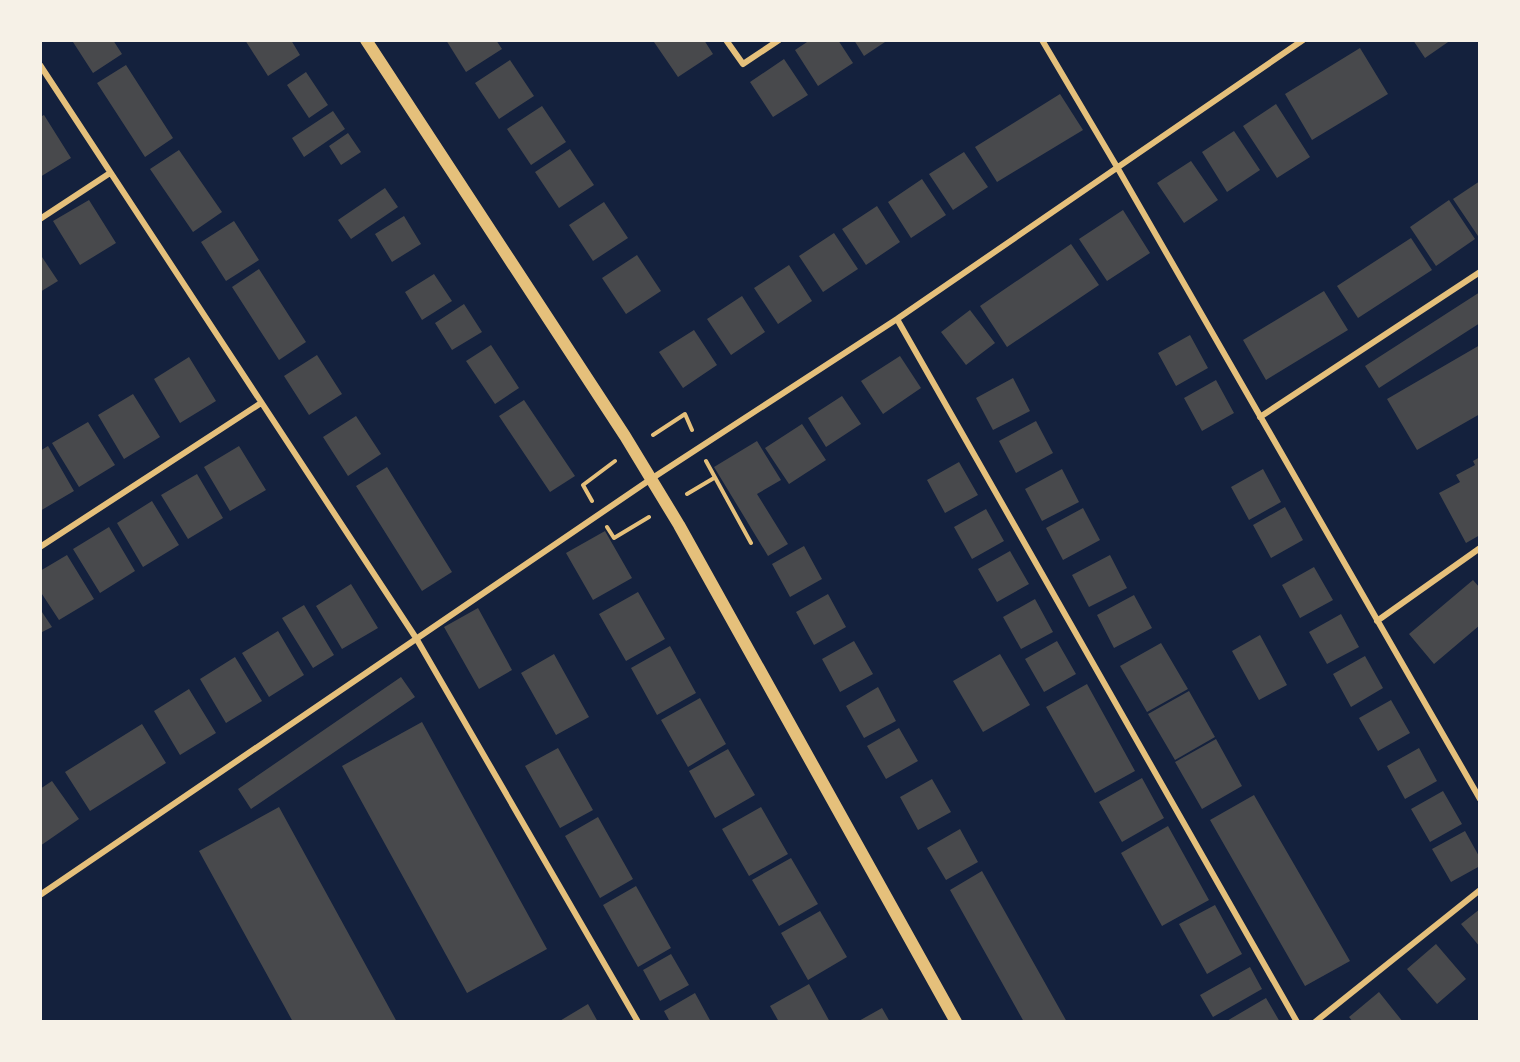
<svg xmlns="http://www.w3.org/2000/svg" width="1520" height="1062" font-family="'PT Sans',sans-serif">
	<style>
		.building { fill: #48494c }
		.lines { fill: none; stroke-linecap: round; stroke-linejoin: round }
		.path { stroke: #e5c07b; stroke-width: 4 }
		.minor { stroke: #e5c07b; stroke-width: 6 }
		.secondary { stroke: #e5c07b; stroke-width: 12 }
	</style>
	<rect width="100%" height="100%" fill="#14213d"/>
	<!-- building -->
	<path class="building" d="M75 40H113L122 54 93 73 73 42Z
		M245 40H291L300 55 268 76Z
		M446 40H496L502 49 466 72Z
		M656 40H704L713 54 678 77 654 42Z
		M810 40H838L853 63 818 86 795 50Z
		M854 40H888L864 56Z
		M1413 40H1451L1425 58Z
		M1360 48 1388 94 1312 140 1285 94Z
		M784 59 808 95 773 117 750 82Z
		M510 60 534 96 499 119 475 83Z
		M126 65 173 138 145 157 97 83Z
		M306 72 328 105 309 118 287 85Z
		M1060 94 1083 130 997 182 975 147Z
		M1276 104 1310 157 1277 178 1243 126Z
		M542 106 566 142 531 165 507 129Z
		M333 111 345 129 304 157 292 138Z
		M44 115 71 158 40 177V117Z
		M1234 131 1260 170 1227 192 1202 152Z
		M348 133 361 152 341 165 329 146Z
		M570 149 594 185 559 208 535 172Z
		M179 150 222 212 193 232 150 169Z
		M964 152 988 187 953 210 929 174Z
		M1191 161 1218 200 1184 223 1157 183Z
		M922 179 946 215 911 238 888 202Z
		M1480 181V239L1453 199Z
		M385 188 398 207 351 239 338 220Z
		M89 200 116 243 80 265 53 221Z
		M1449 200 1475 239 1436 266 1410 227Z
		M604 202 628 238 593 261 569 225Z
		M877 206 900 242 866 265 842 229Z
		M1123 210 1150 253 1107 281 1079 239Z
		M404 216 421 244 392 262 375 234Z
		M234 221 259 260 226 281 201 242Z
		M834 233 858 269 823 292 799 256Z
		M1411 238 1432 270 1358 318 1337 286Z
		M1071 244 1099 285 1007 347 980 306Z
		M40 254 58 281 40 292Z
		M637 255 661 291 626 314 602 278Z
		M789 265 812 301 778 324 754 288Z
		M259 269 306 342 279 360 232 287Z
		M434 274 452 301 422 320 405 292Z
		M1324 291 1348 330 1266 380 1243 340Z
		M1480 292V323L1379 388 1365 366Z
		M742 296 765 332 731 355 707 319Z
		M464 304 482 332 452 350 435 323Z
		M970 310 995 343 966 365 941 332Z
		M694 330 717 365 683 388 659 352Z
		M1190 335 1208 368 1176 386 1158 353Z
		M491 345 519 388 495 404 466 361Z
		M1480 345V414L1417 450 1387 399Z
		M317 355 342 394 309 415 284 376Z
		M900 356 921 388 883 414 861 381Z
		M189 357 216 401 180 423 154 379Z
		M1013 378 1030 411 993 430 976 398Z
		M1216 380 1234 413 1202 431 1184 398Z
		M133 394 160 437 124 459 98 415Z
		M842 396 861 424 826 447 808 418Z
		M524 400 575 476 550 492 499 416Z
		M356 416 381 454 348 476 323 437Z
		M1036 421 1053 453 1016 473 999 441Z
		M88 422 115 465 79 487 52 443Z
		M802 424 826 460 789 484 765 448Z
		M757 441 781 480 757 494 788 544 768 556 714 467Z
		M48 446 74 491 40 511V451Z
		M239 446 266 490 230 511 204 467Z
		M1480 457V535L1466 543 1439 493 1460 482 1456 475 1475 465 1473 461Z
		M959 462 978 495 945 513 927 480Z
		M387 467 452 572 422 591 356 486Z
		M1062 469 1079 502 1042 521 1025 489Z
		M1263 469 1281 502 1249 520 1231 487Z
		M197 474 223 518 188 539 161 495Z
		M152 501 179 545 143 567 117 523Z
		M1285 507 1303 540 1271 558 1253 525Z
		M1083 508 1100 540 1063 560 1046 528Z
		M986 509 1004 541 972 559 954 527Z
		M109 527 135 571 100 593 73 549Z
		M605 531 632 578 593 600 566 553Z
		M804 546 822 579 790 597 772 564Z
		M1010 551 1029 584 997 602 978 569Z
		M67 555 94 599 59 620 40 591V571Z
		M1110 555 1127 588 1089 607 1072 575Z
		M1314 567 1333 600 1300 618 1282 585Z
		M1473 580 1480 588V625L1434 664 1409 634Z
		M351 584 378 628 342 649 316 606Z
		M638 592 665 639 626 661 599 614Z
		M828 594 846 627 814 645 796 612Z
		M1134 595 1152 628 1114 648 1097 615Z
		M1035 599 1053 632 1021 649 1003 617Z
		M304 605 334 655 313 668 282 618Z
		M478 608 512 670 479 689 444 627Z
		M40 609 52 627 40 633Z
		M1341 614 1359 647 1327 664 1309 632Z
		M278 631 304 675 269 697 242 653Z
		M1260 635 1287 685 1259 700 1232 651Z
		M854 641 873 674 840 692 822 659Z
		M1057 641 1076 674 1044 692 1025 659Z
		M1161 643 1188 689 1147 712 1120 666Z
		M670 646 696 693 657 715 631 668Z
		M554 654 589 717 556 735 521 673Z
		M1000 654 1030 705 983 732 953 681Z
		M1365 656 1383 688 1351 707 1333 674Z
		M235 657 262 701 226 723 200 679Z
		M401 677 415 697 251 809 238 789Z
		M1087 684 1135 771 1095 793 1046 707Z
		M878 687 896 721 864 738 846 706Z
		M189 689 216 733 180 755 154 711Z
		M1189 691 1215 737 1175 760 1148 714Z
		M700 698 726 744 688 767 661 720Z
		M1391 700 1410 733 1378 751 1359 718Z
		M422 722 547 949 467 993 342 766Z
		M142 724 166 763 90 811 65 772Z
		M899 728 918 761 886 779 867 746Z
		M1216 739 1242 786 1202 809 1175 762Z
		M558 748 593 810 560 828 525 766Z
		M1419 748 1437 781 1405 799 1387 766Z
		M728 749 755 795 715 818 689 771Z
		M1142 778 1164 818 1122 842 1099 802Z
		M932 779 951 812 918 830 900 797Z
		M52 781 79 819 40 846V789Z
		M1443 791 1462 824 1430 842 1411 809Z
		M1254 795 1350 961 1305 986 1210 820Z
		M279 807 397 1022H293L199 851Z
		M761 807 788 854 749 876 722 829Z
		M598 817 633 879 600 898 565 836Z
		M1168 826 1209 900 1162 926 1121 853Z
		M960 829 978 862 946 880 927 848Z
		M1465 831 1480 858V866L1451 882 1432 849Z
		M791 858 818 904 779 926 752 880Z
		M982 871 1067 1022H1024L950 890Z
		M636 886 671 948 638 967 603 905Z
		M1215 905 1242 954 1207 974 1179 924Z
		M1480 909V947L1461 924Z
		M820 911 847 957 808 980 781 933Z
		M1436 944 1466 979 1437 1004 1407 969Z
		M671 954 689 985 660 1001 643 970Z
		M1250 967 1262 989 1213 1017 1200 995Z
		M809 984 830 1022H779L770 1006Z
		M1379 992 1403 1022H1353L1349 1017Z
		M695 993 711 1022H670L664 1011Z
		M1266 998 1280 1022H1225Z
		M588 1004 598 1022H558Z
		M882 1008 890 1022H857Z"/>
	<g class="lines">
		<!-- path -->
		<path class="path" d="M653 435 685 414 692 430
			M706 461 751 543
			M687 494 714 478
			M592 501 583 485 615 461
			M607 527 614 538 649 517"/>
		<!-- minor -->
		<path class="minor" d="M726 40 743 64 779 40
			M1042 40 1117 167 1480 799
			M40 65 416 638 638 1022
			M40 219 110 173
			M897 319 1297 1022
			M1260 417 1480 272
			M40 547 261 403
			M1377 621 1480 548
			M40 895 651 479 897 319 1303 40
			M1315 1022 1480 890"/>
		<!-- secondary -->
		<path class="secondary" d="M366 40 625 436 679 525 956 1022"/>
	</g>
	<!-- border -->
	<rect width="1520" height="1062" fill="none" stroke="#f6f1e7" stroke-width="84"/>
</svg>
